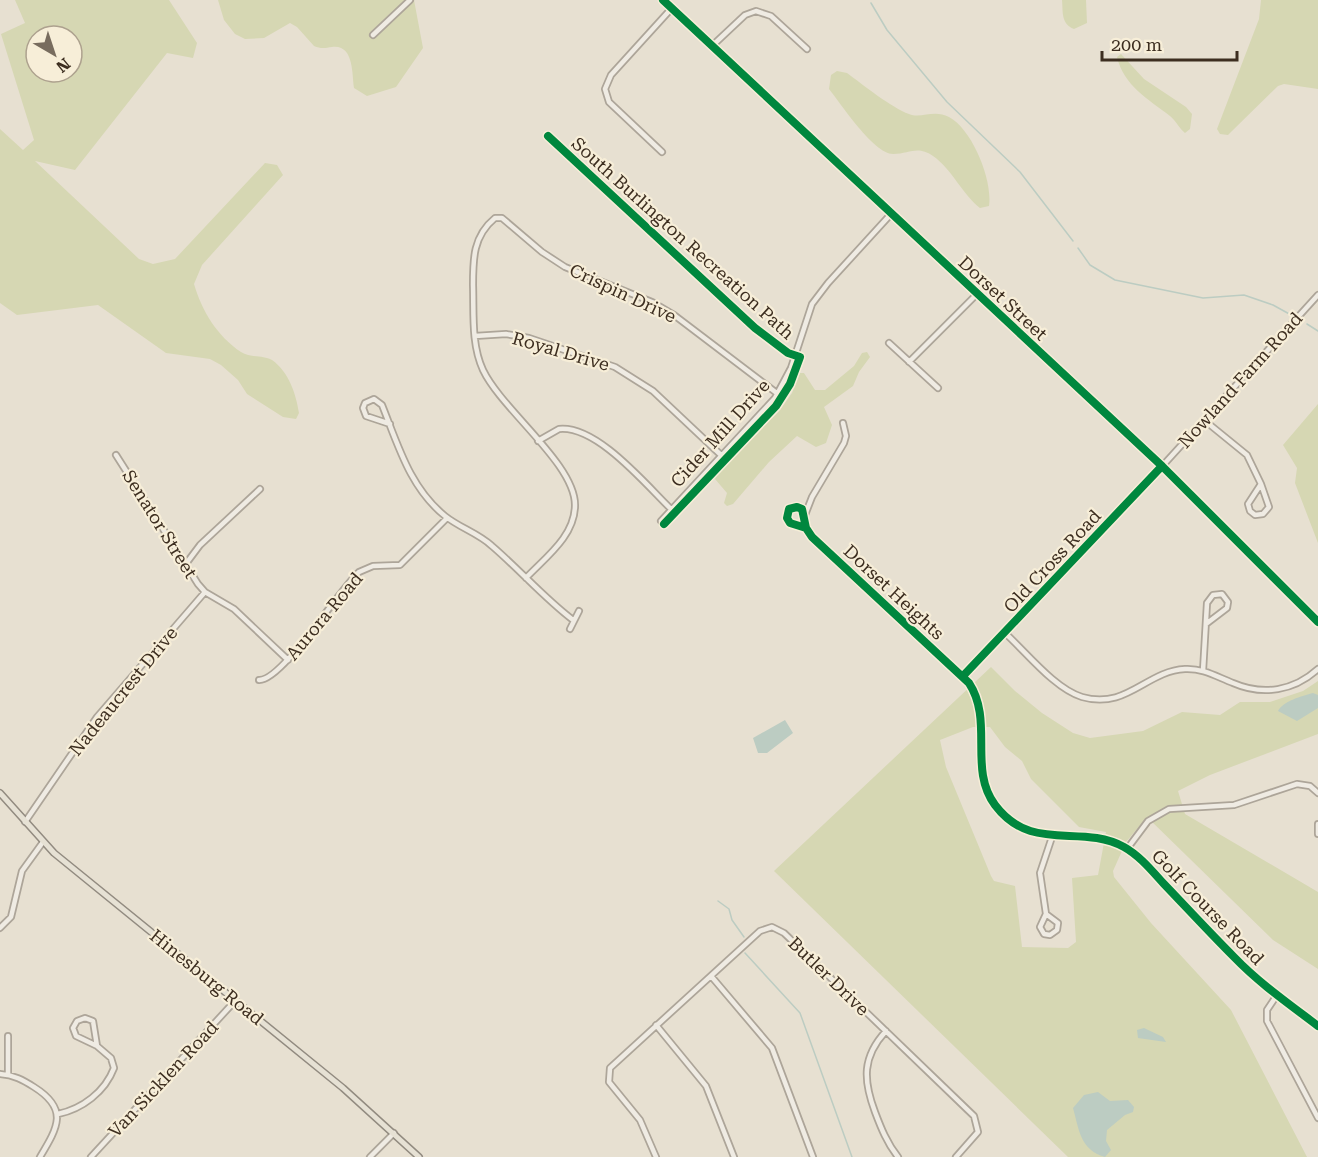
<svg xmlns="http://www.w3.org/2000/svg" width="1318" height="1157" font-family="'Roboto Serif',serif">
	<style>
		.green { fill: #d6d7b3; fill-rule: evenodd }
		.water { fill: #bcccc2 }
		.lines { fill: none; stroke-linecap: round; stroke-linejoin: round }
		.stream { stroke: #bcccc2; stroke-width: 1.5 }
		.minor-casing { stroke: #ada599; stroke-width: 8 }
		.major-casing { stroke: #928b80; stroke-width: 8 }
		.minor { stroke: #efebe3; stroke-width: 4.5 }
		.major { stroke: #e6e1d4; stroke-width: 5 }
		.cycleway-casing { stroke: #f7eed8; stroke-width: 11 }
		.cycleway { stroke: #00873e; stroke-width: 8 }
		.labels { text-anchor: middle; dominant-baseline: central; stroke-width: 4.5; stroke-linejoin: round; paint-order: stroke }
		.street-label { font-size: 18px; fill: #3d2e20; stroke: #f7eed8 }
	</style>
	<rect width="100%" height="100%" fill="#e7e0d1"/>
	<!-- green -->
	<path class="green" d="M15 0H169L197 43 193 58 167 53 75 170 35 161 139 259 153 264 175 259 265 163 277 165 283 175 202 265 194 284C202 311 217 336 241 352 250 358 263 355 272 360 289 372 296 394 299 413L296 419 283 417 247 394 238 380 221 365 210 359 166 353 98 305 17 315 0 303V129L23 150 34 140 1 34 25 23ZM36 36H72V72H36Z
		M218 0H414L423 48 396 87 367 96 354 88C352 74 354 44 332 47 325 48 321 49 314 46L297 27 290 23 264 38 245 39 235 34 224 20Z
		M1062 0H1086L1087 23 1074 29C1061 24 1063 12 1062 0Z
		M1261 0H1318V89L1284 84 1278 86 1232 131 1228 135 1220 134 1217 129 1259 19Z
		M1121 54 1144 79 1186 107 1192 114 1190 129 1185 133C1179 128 1176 121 1170 116 1148 99 1124 86 1117 57Z
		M837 71 847 73C862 84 892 108 909 114 921 119 934 109 949 117 972 129 993 180 989 206L980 208C962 194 952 169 933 156 917 145 910 154 893 154 874 154 841 104 829 89L831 75Z
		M867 352 870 357 859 372 853 386 824 407 832 425 826 443 816 447 797 436 769 462 733 504 727 506 724 503 727 493 715 479 717 474 780 410 792 393 800 373H804L815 390H825L854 366 862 353Z
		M1318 404V543L1295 483 1297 468 1283 445Z
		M991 667 1015 691 1042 713 1073 733 1090 738 1143 731 1182 712 1220 715 1240 702H1270L1303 691 1318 681V734L1210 775 1178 791 1185 814 1318 892V969L1273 940 1147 817 1126 842 1113 871 1114 877 1151 923 1231 1010 1307 1157H1068L774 871ZM973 727H990L1005 747 1022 761 1031 779 1079 827 1106 832 1098 875 1072 878 1076 942 1068 948 1022 947 1015 886 994 881 991 876 946 767 940 740Z"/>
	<!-- water -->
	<path class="water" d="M1313 693 1318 695V708L1297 721 1278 711C1283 701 1302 696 1313 693Z
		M785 720 793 733 767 753H758L753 738Z
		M1144 1028 1163 1037 1166 1042 1138 1038 1137 1030Z
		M1098 1092 1110 1101 1128 1100 1134 1107 1133 1112 1125 1115 1107 1130 1106 1141 1111 1150 1105 1157C1080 1150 1079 1129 1073 1108L1084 1095Z"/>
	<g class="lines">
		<!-- stream -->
		<path class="stream" d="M871 3 887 30 947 102 1020 172 1073 241
			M1078 248 1090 265 1115 280 1203 298 1244 295 1273 305 1293 316
			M1300 320 1302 321
			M1307 324 1318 331
			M718 901 729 909 732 920 744 937
			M745 953 800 1013 852 1157"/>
		<defs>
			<path id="minor" d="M663 0 1162 466 1318 622
				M373 35 410 0
				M712 46 745 15 756 11 771 16 807 49
				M662 152 609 102 605 89 611 75 671 9
				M475 336 506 334 529 338 615 367 653 391 722 456
				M889 343 938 388
				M909 362 976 295
				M1204 420 1247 455 1261 484 1248 504 1250 511 1255 515 1263 514 1269 507 1261 484
				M390 424 366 416 363 408 365 403 374 399 382 405C398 445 410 488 445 516 460 528 478 533 492 546 520 570 544 598 573 620
				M538 441 559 429C597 425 646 485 672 510
				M116 455 198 584 205 592 234 609 288 660
				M805 515 812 497 844 443 846 436 843 423
				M661 521 775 398 791 368 812 304 828 283 891 214
				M806 528 790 523 787 518 789 509 797 507 802 509 806 528 812 537 969 683C994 721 968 769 995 805 1032 854 1080 823 1124 847 1140 856 1152 871 1164 884 1187 908 1210 933 1234 957 1259 983 1289 1004 1318 1026
				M185 565 200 545 260 489
				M526 578C546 557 575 536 575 505 575 464 502 410 483 370 471 344 474 313 473 285 473 259 473 236 495 218H502L542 252 565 267 652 302 674 315 778 394
				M570 629 579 611
				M1005 633C1026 652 1055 689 1082 697 1127 710 1146 671 1185 669 1203 668 1217 677 1233 683 1263 696 1294 691 1318 669
				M1203 671 1207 603 1213 595 1222 594 1228 602 1227 608 1206 624
				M963 676 1156 473 1318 295
				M259 680C282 681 338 591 359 572L373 566 400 565 447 518
				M25 822 97 717 205 592
				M1318 824V834
				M1127 849 1148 821 1169 809 1234 805 1297 784 1310 786 1318 793
				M1046 914 1058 923 1057 930 1050 935 1044 934 1040 927 1046 914 1040 873 1052 837
				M0 928 11 917 22 871 43 842
				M711 976 772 1048 813 1157
				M1277 995 1267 1010V1021L1318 1118
				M656 1025 706 1086 734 1157
				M886 1031C862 1057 863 1080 875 1112 881 1128 887 1143 898 1157
				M8 1036V1075
				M0 1074C14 1075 23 1080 34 1087 69 1109 58 1127 40 1157
				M58 1114C82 1109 105 1092 114 1068L111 1058 97 1046 93 1021 85 1018 77 1021 73 1028 76 1036 97 1046
				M91 1157 235 1001
				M370 1157 394 1133
				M656 1157 640 1120 609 1082 610 1068 760 931 772 927 784 933 974 1116 978 1132 956 1157"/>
			<path id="major" d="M0 793 54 853 343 1088 419 1157"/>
		</defs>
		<!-- minor casing -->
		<use href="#minor" class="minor-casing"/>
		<!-- major casing -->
		<use href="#major" class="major-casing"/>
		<!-- minor -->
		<use href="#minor" class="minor"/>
		<!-- major -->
		<use href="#major" class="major"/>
		<defs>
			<path id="cycleway" d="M663 0 1162 466 1318 622
				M548 136 755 328 788 353 800 357 790 384 776 406 664 524
				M806 528 790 523 787 518 789 509 797 507 802 509 806 528 812 537 969 683C994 721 968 769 995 805 1032 854 1080 823 1124 847 1140 856 1152 871 1164 884 1187 908 1210 933 1234 957 1259 983 1289 1004 1318 1026
				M963 676 1162 466"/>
		</defs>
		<!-- cycleway casing -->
		<use href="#cycleway" class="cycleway-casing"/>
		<!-- cycleway -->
		<use href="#cycleway" class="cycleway"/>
	</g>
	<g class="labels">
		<!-- street labels -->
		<g class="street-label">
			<text transform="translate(683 238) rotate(42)">South Burlington Recreation Path</text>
			<text transform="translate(623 293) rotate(25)">Crispin Drive</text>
			<text transform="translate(1003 298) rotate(43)">Dorset Street</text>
			<text transform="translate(561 351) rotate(16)">Royal Drive</text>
			<text transform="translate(1240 380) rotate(-48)">Nowland Farm Road</text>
			<text transform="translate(720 433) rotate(-48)">Cider Mill Drive</text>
			<text transform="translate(160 524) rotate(58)">Senator Street</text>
			<text transform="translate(1052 561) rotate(-47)">Old Cross Road</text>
			<text transform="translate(894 592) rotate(43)">Dorset Heights</text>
			<text transform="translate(324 616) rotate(-50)">Aurora Road</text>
			<text transform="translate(123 691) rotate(-51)">Nadeaucrest Drive</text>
			<text transform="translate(1208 907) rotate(46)">Golf Course Road</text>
			<text transform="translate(829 976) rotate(44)">Butler Drive</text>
			<text transform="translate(207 977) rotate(39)">Hinesburg Road</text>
			<text transform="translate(163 1079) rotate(-47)">Van Sicklen Road</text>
		</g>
	</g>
	<!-- north arrow -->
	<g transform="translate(54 54) rotate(141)"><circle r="28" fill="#f7eed8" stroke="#ada18e" stroke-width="1.5"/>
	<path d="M0-4.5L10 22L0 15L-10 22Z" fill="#786c5e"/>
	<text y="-9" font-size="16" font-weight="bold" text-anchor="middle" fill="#3d2e20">N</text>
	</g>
	<!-- scale -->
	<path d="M1102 51v9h135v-9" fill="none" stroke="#3d2e20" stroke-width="3"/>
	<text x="1111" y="51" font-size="18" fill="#3d2e20" stroke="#f7eed8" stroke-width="4.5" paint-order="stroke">200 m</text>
</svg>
